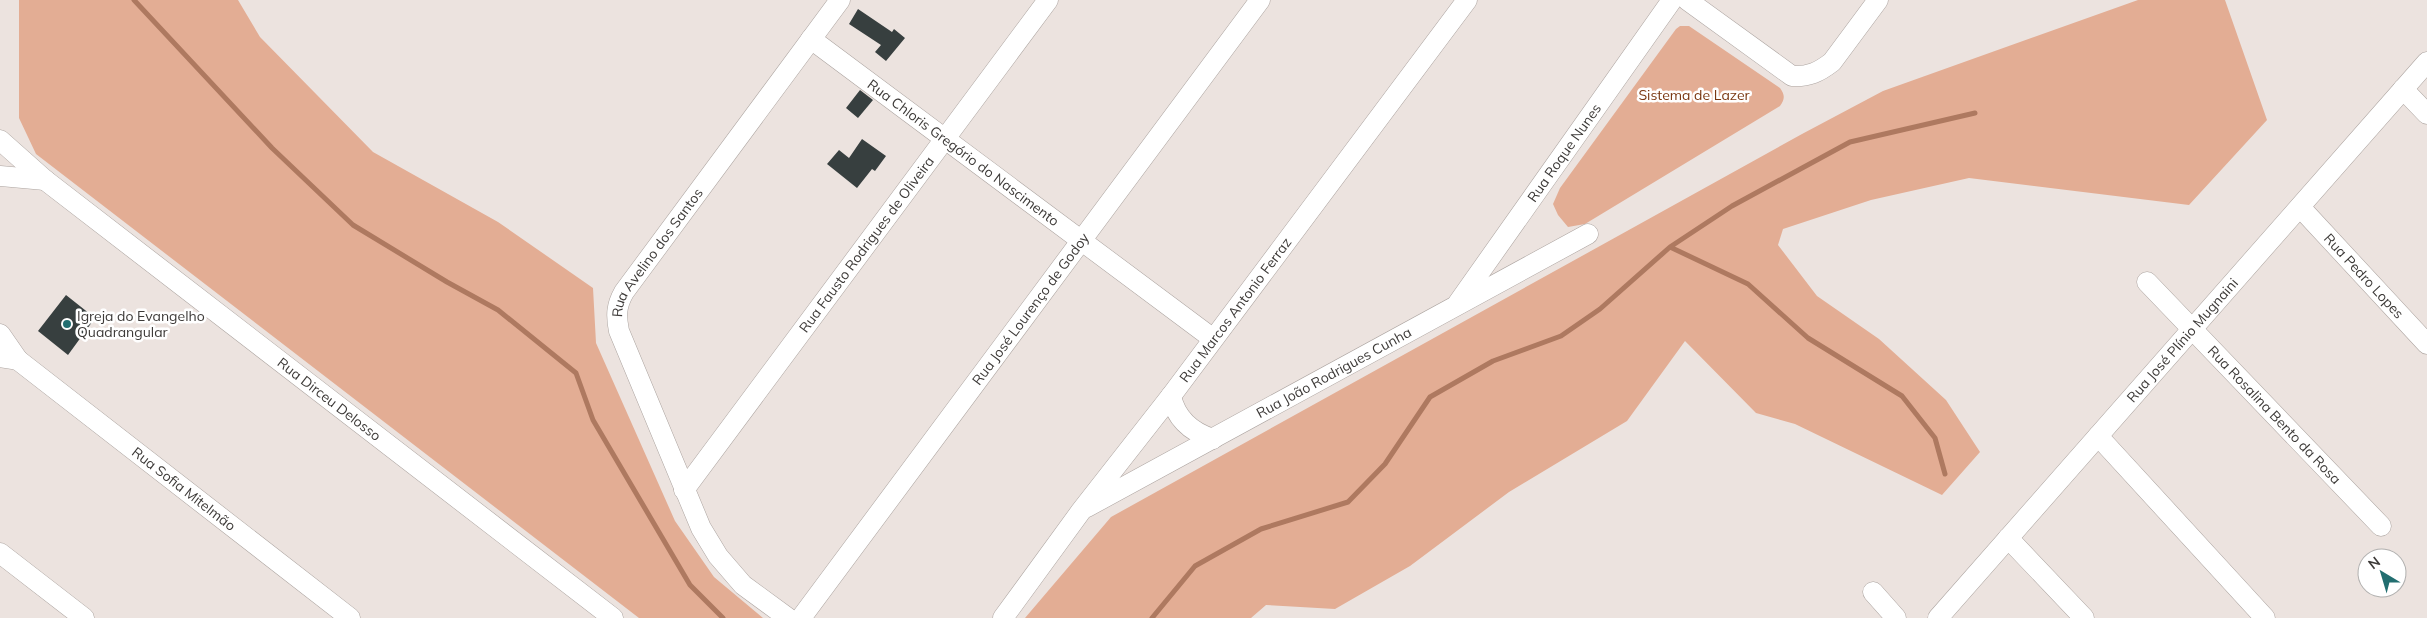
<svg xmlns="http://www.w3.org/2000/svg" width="2427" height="618" font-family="Mulish,sans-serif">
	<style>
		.green { fill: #e3ad94 }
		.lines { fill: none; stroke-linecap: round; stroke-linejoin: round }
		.stream { stroke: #ae7960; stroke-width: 5 }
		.building { fill: #373f3f }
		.street-casing { stroke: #aca4a0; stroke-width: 21 }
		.street { stroke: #fff; stroke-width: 20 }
		.poi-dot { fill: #226e70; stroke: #fff; stroke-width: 2 }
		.labels { text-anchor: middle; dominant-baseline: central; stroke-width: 5; stroke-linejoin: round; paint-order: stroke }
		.park-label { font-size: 14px; fill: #793610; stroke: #fff }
		.street-label { font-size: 14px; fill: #3d3a38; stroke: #fff }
		.poi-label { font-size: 14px; fill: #3d3a38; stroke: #fff; text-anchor: start }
	</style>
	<rect width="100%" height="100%" fill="#ece3df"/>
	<!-- green -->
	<path class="green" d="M19 0H238L260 37 373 152 498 222 593 288 596 343 675 521 714 577 763 618H639L36 154 19 118Z
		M2138 0H2225L2267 120 2189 205 1969 178 1871 200 1783 229 1778 245 1817 296 1879 339 1946 400 1980 452 1942 495 1795 424 1756 413 1685 341 1627 421 1509 492 1410 566 1335 609 1266 605 1251 618H1025L1111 517 1802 134 1883 91Z
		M1680 26H1689L1780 88C1785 95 1785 99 1780 106L1585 224 1568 227 1558 215 1553 204 1560 188 1676 29Z"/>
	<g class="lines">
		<!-- stream -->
		<path class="stream" d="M134 0 272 148 353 225 447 282 498 310 576 373 593 420 690 585 723 618
			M1670 247 1748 284 1808 338 1902 396 1935 438 1945 474
			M1152 618 1195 566 1261 529 1348 502 1385 464 1430 397 1493 361 1561 336 1600 309 1670 247 1732 206 1850 142 1975 113"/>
	</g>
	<!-- building -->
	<path class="building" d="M858 9 892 32 894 29 905 38 886 61 875 52 881 45 849 24Z
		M860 90 873 100 858 118 846 108Z
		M862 139 886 156 875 171 872 169 857 188 827 164 839 150 849 158Z
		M66 295 95 318 68 355 38 331Z"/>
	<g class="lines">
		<defs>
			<g id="street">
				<path d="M1687 0 1792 76C1809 77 1819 72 1832 62L1878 0"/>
				<path id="s1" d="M811 39 1212 338"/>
				<path d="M2403 89 2427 114"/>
				<path id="s2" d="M0 140 45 180 613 618"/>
				<path d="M0 176 45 180"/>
				<path id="s3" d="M2300 207 2427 344"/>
				<path id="s4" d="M2147 282 2381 526"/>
				<path id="s5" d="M1458 303 1672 0"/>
				<path d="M0 334 18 360 0 357"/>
				<path id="s6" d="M18 360 350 618"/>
				<path d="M1171 396C1176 419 1191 432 1213 439"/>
				<path d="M2098 436 2265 618"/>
				<path id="s7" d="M684 490 1048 0"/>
				<path id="s8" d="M1087 507 1588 234"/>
				<path d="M2008 538 2084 618"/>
				<path d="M0 553 84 618"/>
				<path d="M1873 592 1896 618"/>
				<path id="s9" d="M788 618 743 585 718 556 701 528 619 331C616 316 616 306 624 292L840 0"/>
				<path id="s10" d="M801 618 1260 0"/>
				<path id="s11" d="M1003 618 1081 511 1171 396 1467 0"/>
				<path id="s12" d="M1938 618 2427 62"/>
			</g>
		</defs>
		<!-- street casing -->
		<use href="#street" class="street-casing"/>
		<!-- street -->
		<use href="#street" class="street"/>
	</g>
	<!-- markers -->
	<circle class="poi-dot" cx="67" cy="324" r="5"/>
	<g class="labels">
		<!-- park labels -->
		<g class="park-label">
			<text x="1694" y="95">Sistema de Lazer</text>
		</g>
		<!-- street labels -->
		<g class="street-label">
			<text stroke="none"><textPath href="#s1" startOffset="190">Rua Chloris Gregório do Nascimento</textPath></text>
			<text stroke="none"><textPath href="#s5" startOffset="184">Rua Roque Nunes</textPath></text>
			<text stroke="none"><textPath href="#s7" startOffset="306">Rua Fausto Rodrigues de Oliveira</textPath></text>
			<text stroke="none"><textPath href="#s9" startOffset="431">Rua Avelino dos Santos</textPath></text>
			<text stroke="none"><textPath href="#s3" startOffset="94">Rua Pedro Lopes</textPath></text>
			<text stroke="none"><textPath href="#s10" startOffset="385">Rua José Lourenço de Godoy</textPath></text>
			<text stroke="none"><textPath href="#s11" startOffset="386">Rua Marcos Antonio Ferraz</textPath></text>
			<text stroke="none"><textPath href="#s12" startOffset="370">Rua José Plínio Mugnaini</textPath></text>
			<text stroke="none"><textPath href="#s8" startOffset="281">Rua João Rodrigues Cunha</textPath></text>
			<text stroke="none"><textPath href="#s2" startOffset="419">Rua Dirceu Delosso</textPath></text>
			<text stroke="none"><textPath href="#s4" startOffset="184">Rua Rosalina Bento da Rosa</textPath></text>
			<text stroke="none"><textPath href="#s6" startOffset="210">Rua Sofia Mitelmão</textPath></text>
		</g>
		<!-- poi labels -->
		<g class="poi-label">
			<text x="77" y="316">Igreja do Evangelho<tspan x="77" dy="16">Quadrangular</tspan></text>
		</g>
	</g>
	<!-- north arrow -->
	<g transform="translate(2382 573) rotate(322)"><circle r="24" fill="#ffffff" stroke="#b1b0af"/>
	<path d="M0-4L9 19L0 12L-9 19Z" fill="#226e70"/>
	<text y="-8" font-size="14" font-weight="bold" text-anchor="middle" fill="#3d3a38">N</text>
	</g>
</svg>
